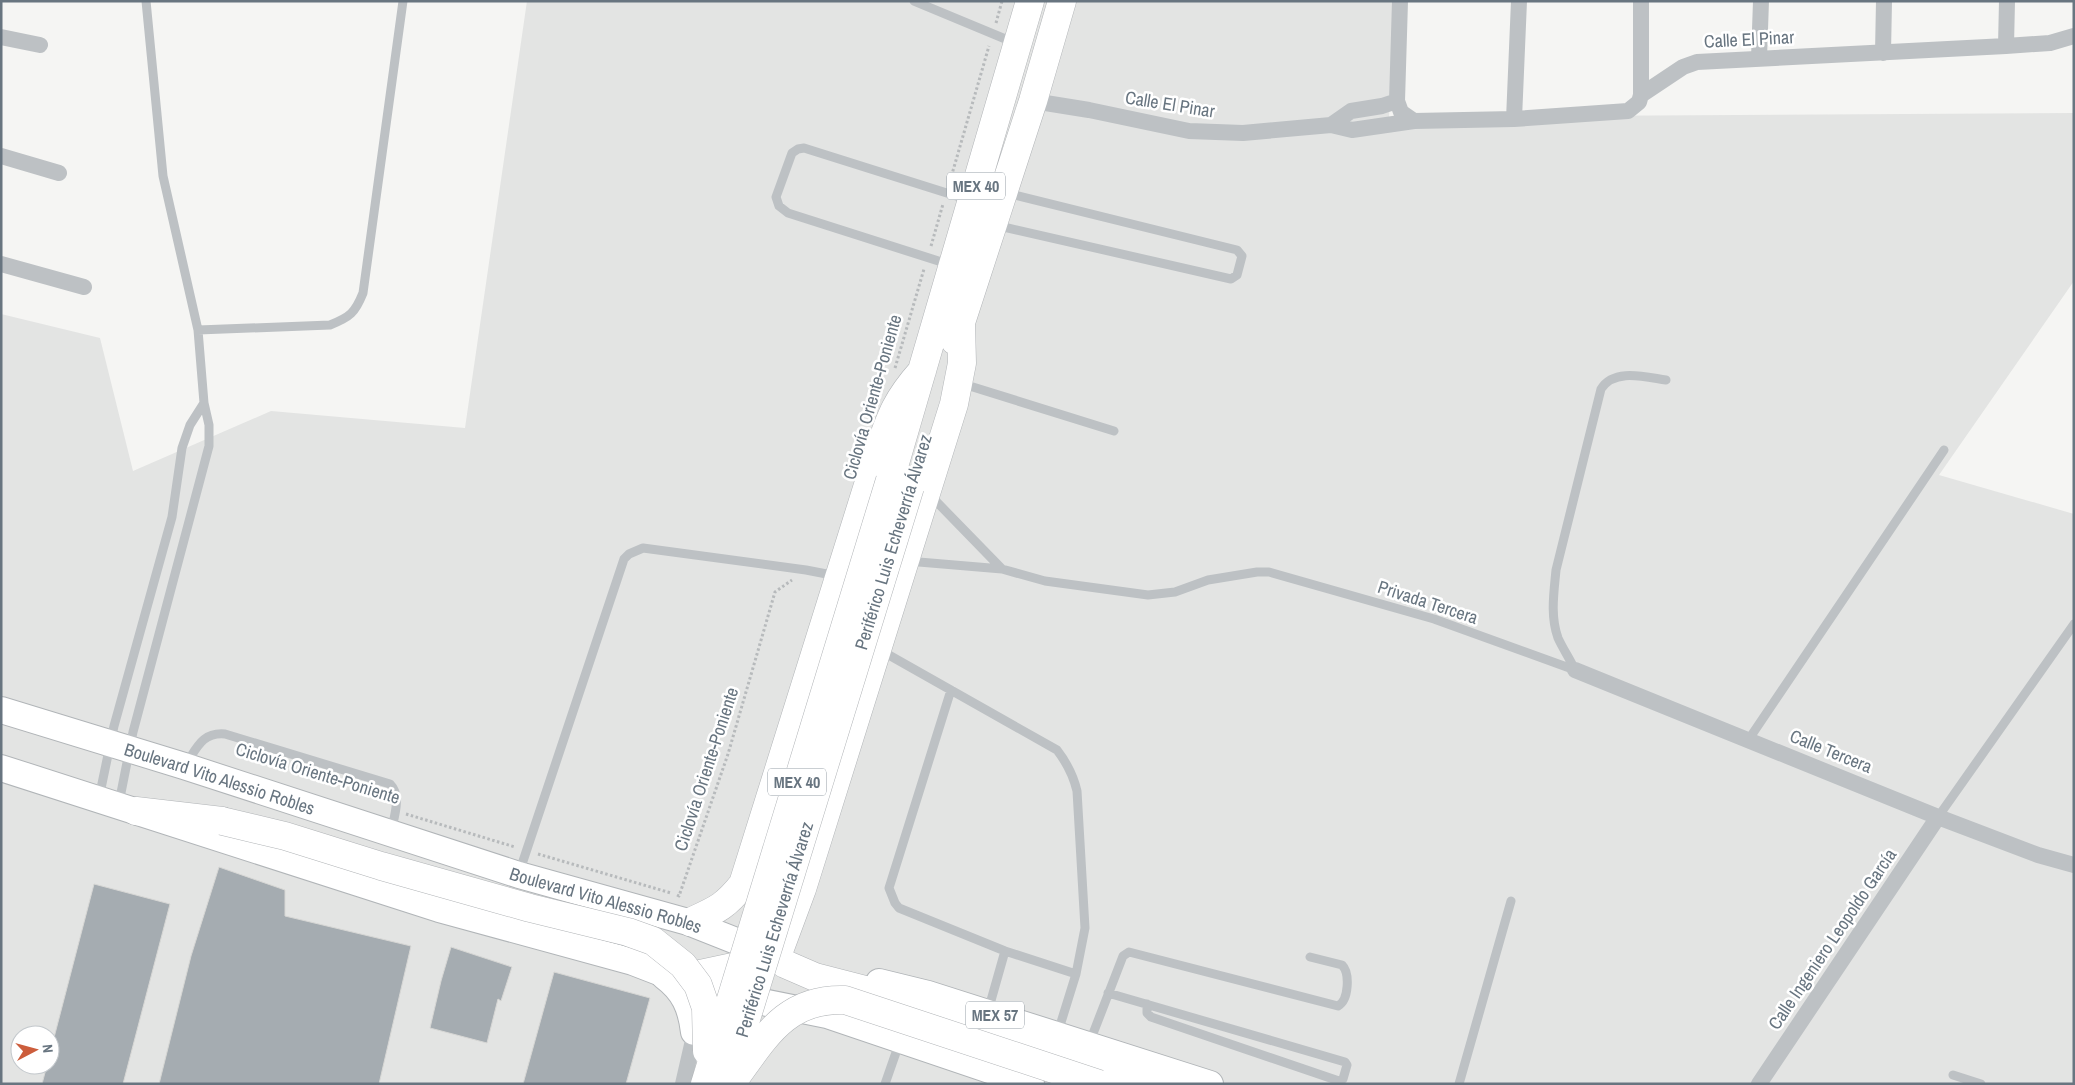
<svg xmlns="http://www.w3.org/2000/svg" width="2075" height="1085" font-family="'Archivo Narrow',sans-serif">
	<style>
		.built { fill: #e3e4e3; fill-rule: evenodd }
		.building { fill: #a5acb1; stroke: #d7d7d5 }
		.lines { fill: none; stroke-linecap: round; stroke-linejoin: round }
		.primary-casing { stroke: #b1b5b8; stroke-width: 28 }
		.highway-casing { stroke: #b1b4b7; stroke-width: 29 }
		.path { stroke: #b7babc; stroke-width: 3; stroke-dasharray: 2.5 2.5; stroke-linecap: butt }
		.lane { stroke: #bdc1c4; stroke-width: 9 }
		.street { stroke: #bdc1c4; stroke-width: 16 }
		.primary { stroke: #fff; stroke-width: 26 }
		.highway { stroke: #fff; stroke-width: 28 }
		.highway-bridge-casing { stroke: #b1b4b7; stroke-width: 29; stroke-linecap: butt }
		.highway-bridge { stroke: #fff; stroke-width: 28 }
		.labels { text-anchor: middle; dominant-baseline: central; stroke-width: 5; stroke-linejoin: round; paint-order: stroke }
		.shield { fill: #fff; stroke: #959ea6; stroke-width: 1 }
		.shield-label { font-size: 16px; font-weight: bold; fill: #687580 }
		.street-label { font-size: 18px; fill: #687580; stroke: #fff }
	</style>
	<rect width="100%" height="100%" fill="#f5f5f3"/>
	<!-- built -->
	<path class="built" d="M527 1H1395L1389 117 2074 113V281L1939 475 2074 514V1084H1V314L100 338 133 471 271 411 465 428ZM20 1035H50V1065H20Z"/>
	<!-- building -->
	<path class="building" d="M219 867 285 890V916L411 946 379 1084H159L191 956Z
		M94 884 170 904 123 1084H42L47 1065H50V1053Z
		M451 947 512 967 501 1001 498 999 487 1043 430 1028 441 981Z
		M554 972 650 998 626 1084H523Z"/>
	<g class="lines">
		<defs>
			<g id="primary">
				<path id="s1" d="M1 710 184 766 519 875 688 922 769 954"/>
				<path d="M1 768 439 909 633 962 708 991 827 1015 1031 1084"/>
				<path d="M664 976C684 991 691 1007 694 1032"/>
				<path d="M879 982 928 994 1210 1084"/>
			</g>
			<path id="highway" d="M955 341 1033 101 1062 1
				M890 480 1030 1
				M136 811 222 821
				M690 922C716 910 725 907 743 884L879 450C891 415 897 399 922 371
				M762 942 777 958 785 964 815 977 877 993 1160 1084
				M779 951 802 889 954 404 962 363 961 323
				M677 979 761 961"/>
		</defs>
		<!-- primary casing -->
		<use href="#primary" class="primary-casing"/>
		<!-- highway casing -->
		<use href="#highway" class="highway-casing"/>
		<!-- path -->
		<path class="path" d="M996 23 1002 1
			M950 181 989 46
			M931 246 943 204
			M895 368 924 269
			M406 814 515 847
			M538 854 671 893
			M677 895 679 896 728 754 775 592 792 580"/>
		<!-- lane -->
		<path class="lane" d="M146 1 163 176 198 330 330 325C350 317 355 313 363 293L403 1
			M914 1 1015 43
			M995 225 1231 279 1237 275 1242 256 1237 250 1006 193
			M951 265 788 213 779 206 776 197 792 153 798 149 804 148 969 200
			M960 383 1114 431
			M929 494 1002 569
			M907 561 1002 569 1045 581 1148 595 1175 592 1208 580 1257 572H1269L1434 619 1575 670
			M880 650 1057 750C1067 763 1073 774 1077 791L1085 928 1076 974 1058 1032
			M1575 670C1570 659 1563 649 1558 638 1550 616 1554 592 1556 570L1601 389C1614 368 1645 377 1666 380
			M951 690 889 888 895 903 899 908 1005 951 1076 974
			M1749 739 1944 450
			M186 764C197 748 202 732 225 734L390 784C402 796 394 817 391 832
			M99 798 114 726 172 517 182 448 190 425 204 403
			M119 803 133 732 209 446V425L204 403 198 330
			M1938 817 2074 624
			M519 873 624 559 629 554 643 548 806 570 837 576
			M1108 993 1345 1062 1347 1065 1343 1079 1339 1081 1151 1017 1147 1013V1004
			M988 1011 1005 951
			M1089 1044 1123 956 1129 952 1338 1006C1349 1000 1350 973 1342 965L1310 957
			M1953 1075 1981 1084
			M885 1084 900 1041
			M1459 1084 1511 901"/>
		<!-- street -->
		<path class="street" d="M1400 1 1397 101 1401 112 1414 121 1514 119 1628 111 1639 102 1641 95V1
			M1 37 40 45
			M2006 46 2007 1
			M1883 53 1884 1
			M1759 58 1761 1
			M1641 95 1683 67 1697 62 2006 46 2050 43 2074 36
			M1033 101 1089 110 1189 131 1243 133 1331 125 1352 130 1414 121
			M1514 119 1519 1
			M1331 125 1351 111 1382 106 1397 101
			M1 156 59 173
			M1 264 84 287
			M1575 670 1938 817 2038 855 2074 865
			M683 1084 697 1023
			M1759 1084 1938 817"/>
		<!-- primary -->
		<use href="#primary" class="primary"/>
		<!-- highway -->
		<use href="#highway" class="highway"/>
		<defs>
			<g id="highway-bridge">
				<path d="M222 821 285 836 381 866 530 908 628 932 653 941 683 965 698 985 706 1008 707 1051"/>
				<path d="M738 1074C767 1034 788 998 845 1000L1099 1084"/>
				<path d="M705 1084 890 480"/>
				<path id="s2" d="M726 1084 910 487"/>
			</g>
		</defs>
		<!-- highway-bridge casing -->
		<use href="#highway-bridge" class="highway-bridge-casing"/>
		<!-- highway-bridge -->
		<use href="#highway-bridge" class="highway-bridge"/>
	</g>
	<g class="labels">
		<!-- shield labels -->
		<g class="shield">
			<rect x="947" y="172.5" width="58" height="27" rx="4"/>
			<rect x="768" y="768.5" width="58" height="27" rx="4"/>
			<rect x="966" y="1001.5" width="58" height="27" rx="4"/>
		</g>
		<g class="shield-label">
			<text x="976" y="186">MEX 40</text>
			<text x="797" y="782">MEX 40</text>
			<text x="995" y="1015">MEX 57</text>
		</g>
		<!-- street labels -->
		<g class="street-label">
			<text transform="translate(1749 39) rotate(-3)">Calle El Pinar</text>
			<text transform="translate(1170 104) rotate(9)">Calle El Pinar</text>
			<text transform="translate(872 397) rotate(-74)">Ciclovía Oriente-Poniente</text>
			<text transform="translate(893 542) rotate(-73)">Periférico Luis Echeverría Álvarez</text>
			<text transform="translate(1428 602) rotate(18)">Privada Tercera</text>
			<text transform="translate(1831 751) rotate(22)">Calle Tercera</text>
			<text transform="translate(706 769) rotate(-72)">Ciclovía Oriente-Poniente</text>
			<text transform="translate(318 773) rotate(17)">Ciclovía Oriente-Poniente</text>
			<text stroke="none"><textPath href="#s1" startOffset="229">Boulevard Vito Alessio Robles</textPath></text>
			<text stroke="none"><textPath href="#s1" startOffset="634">Boulevard Vito Alessio Robles</textPath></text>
			<text stroke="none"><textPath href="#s2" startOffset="162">Periférico Luis Echeverría Álvarez</textPath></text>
			<text transform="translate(1832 939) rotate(-56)">Calle Ingeniero Leopoldo García</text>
		</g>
	</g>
	<!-- border -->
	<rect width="2075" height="1085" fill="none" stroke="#687580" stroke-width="5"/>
	<!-- north arrow -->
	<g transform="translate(35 1050) rotate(84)"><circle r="24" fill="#ffffff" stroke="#c3c8cc"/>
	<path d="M0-4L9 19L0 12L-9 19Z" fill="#cc5d3c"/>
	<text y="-8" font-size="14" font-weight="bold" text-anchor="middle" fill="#687580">N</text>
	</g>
</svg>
